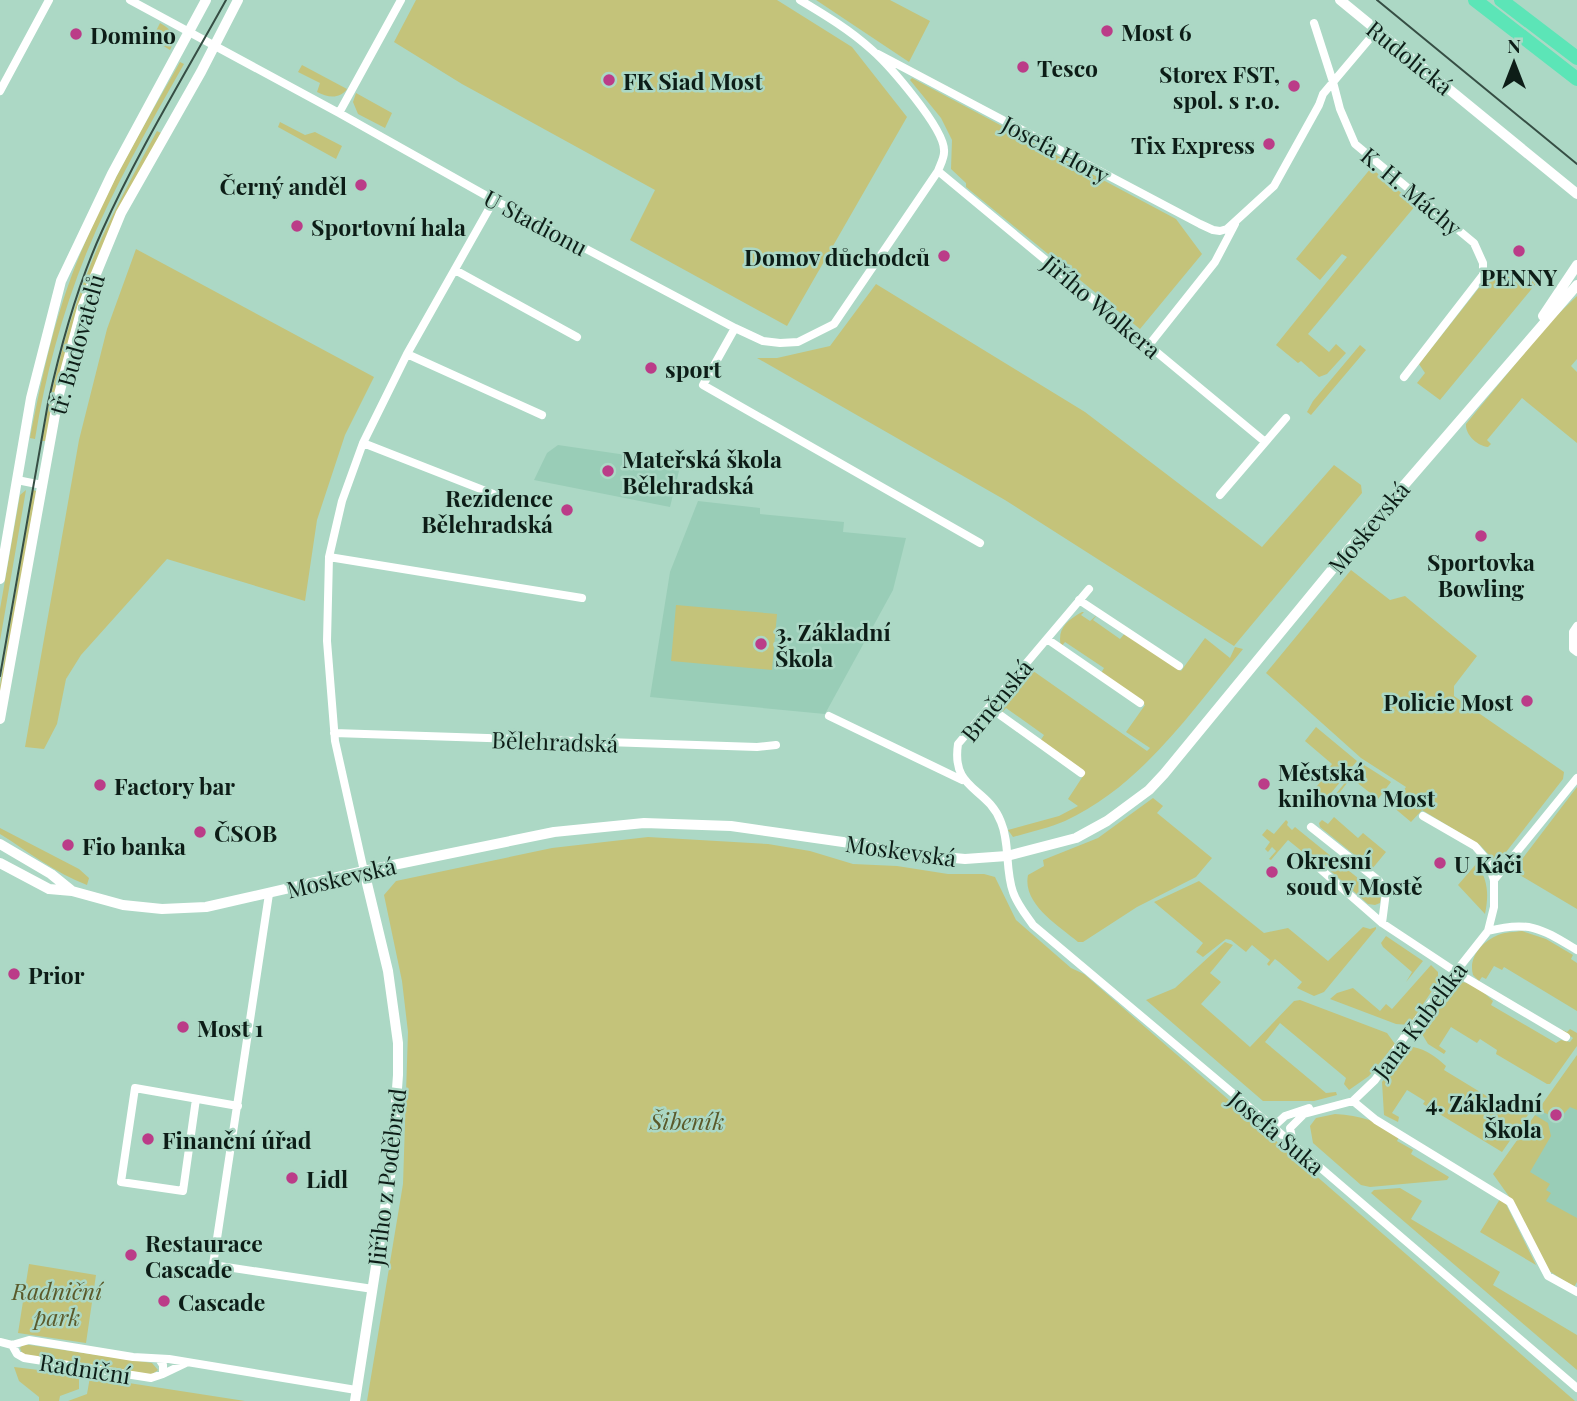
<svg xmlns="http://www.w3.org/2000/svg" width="1577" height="1401" font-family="'Playfair Display',serif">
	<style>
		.built { fill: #99cdb7 }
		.green { fill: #c4c37a }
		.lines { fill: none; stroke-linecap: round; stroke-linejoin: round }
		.street { stroke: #fff; stroke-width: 8 }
		.secondary { stroke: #fff; stroke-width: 10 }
		.highway { stroke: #5ce5b7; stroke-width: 14 }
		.tram { stroke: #364e44; stroke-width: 2 }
		.poi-dot { fill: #bb3c88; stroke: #acd8c5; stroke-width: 2.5 }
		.labels { text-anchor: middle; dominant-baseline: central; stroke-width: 5; stroke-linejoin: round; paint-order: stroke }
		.poi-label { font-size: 23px; font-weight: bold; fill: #0d1d17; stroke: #acd8c5; text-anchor: start }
		.street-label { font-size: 23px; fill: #0d1d17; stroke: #acd8c5 }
		.park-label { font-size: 23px; font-style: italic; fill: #5a592a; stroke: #acd8c5 }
	</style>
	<rect width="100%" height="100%" fill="#acd8c5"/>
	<!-- built -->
	<path class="built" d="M558 445 681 463 670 507 534 480 547 453Z
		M698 501 760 508V514L844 522 843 532 906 538 893 590 825 714 650 697 670 572Z
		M1577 1056V1280L1494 1174Z"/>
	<!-- green -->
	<path class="green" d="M416 0H777L852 47 907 117 787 326 630 240 655 190 462 84 394 42Z
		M816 0H890L930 21 909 62Z
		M160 23C172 30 177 36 170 50L152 39Z
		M180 62 184 64C149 126 113 188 86 254 62 314 45 376 35 439L30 438C42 376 56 311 81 252 108 186 145 124 180 62Z
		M302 65 347 89C339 100 327 97 317 92L320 83 298 72Z
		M912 78 1176 219 1202 254 1140 329 966 187V183L951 169 952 140 941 118 910 80Z
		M356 93 392 113 385 128 358 114 353 102Z
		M280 122 305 135 315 132 342 146 336 159 278 127Z
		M157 131 161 133 103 248 47 441H42C55 368 74 298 105 231 121 197 139 164 157 131Z
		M1371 168 1416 205 1308 334 1329 352 1336 344 1346 353 1327 374 1319 377 1301 361 1298 363 1276 345 1347 257 1342 254 1320 280 1296 259Z
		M136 249 374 377 345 435 317 520 305 601 167 559 81 655 66 679 57 724 44 749 25 747 79 440 107 329Z
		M1496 272 1505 274 1524 288 1533 277 1539 280 1440 400 1417 383 1425 373 1419 364 1490 274Z
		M876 284 1085 412 1262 547 1334 465 1361 485 1362 493 1234 646 1005 500 757 358H777L830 346Z
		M1577 296V359L1571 366 1577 372V443L1522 398 1487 440 1491 444 1488 447C1478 446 1465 435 1466 424L1549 323Z
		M1360 345 1366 350 1311 415 1307 412 1313 401Z
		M26 490 0 641V609L20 495Z
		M33 490 36 491 0 709V685Z
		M1351 570 1390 600 1405 596 1477 656 1454 686V696L1564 772 1563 779 1499 861 1491 857 1480 845 1422 810 1411 822 1392 806 1406 787 1361 758 1266 673Z
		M676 605 777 614 772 670 671 661Z
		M1082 612H1084L1081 615 1090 621 1097 615 1093 620 1120 639 1126 632 1181 671 1205 638 1230 658 1235 647 1243 649C1191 712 1141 786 1065 821 1049 828 1030 832 1013 837L1008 830 1059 816 1078 806 1068 799 1085 773 1040 741 1044 735 1006 708 1001 714 998 706 1002 698 1029 668 1147 751 1150 748 1126 732 1145 705 1100 675 1104 668 1065 642 1061 647C1057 629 1066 621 1082 612Z
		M1316 727 1357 761 1343 778 1330 767 1332 764 1305 741Z
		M1361 763 1391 782 1378 799 1351 778 1340 792 1343 795 1339 801 1335 795Z
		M1329 771 1341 781 1321 805 1309 796Z
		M1577 787V909L1513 871Z
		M1153 798 1163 806 1157 813 1212 858 1196 877 1137 907 1083 942H1078C1059 926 1022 904 1028 875L1044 866 1043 860 1098 838Z
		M1334 817 1358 838 1363 833 1386 852 1372 869 1320 827 1319 823 1322 820 1328 824Z
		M1286 820 1288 822 1287 825 1292 830 1295 827 1369 887 1376 885 1381 895 1380 903 1375 905 1368 904 1307 850 1304 853 1288 840 1271 860 1269 859 1276 851 1272 847 1268 852 1265 849 1270 842 1262 835 1267 829 1274 834Z
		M0 828 79 869 89 878 87 885C55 873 29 852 0 834Z
		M648 837 768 844 810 851 853 864 897 866 948 874H984L995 877 1016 920 1071 968 1084 974 1575 1401H367L403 1184 408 1032 402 981 384 895 396 881 552 848Z
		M1477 863C1488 881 1489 894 1485 914L1458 885Z
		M1199 881 1264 933 1288 928 1328 961 1363 927 1370 929 1376 927V929L1324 992 1314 996 1297 988 1302 982 1279 962 1275 959 1269 966 1267 964 1270 960 1252 945 1246 952 1231 940 1226 939 1203 957 1196 952 1203 943 1154 902Z
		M1522 931 1546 939 1573 955 1571 959 1577 963V1011L1504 967 1502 970 1494 966 1486 979 1482 977 1479 981 1473 975C1468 957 1482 942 1498 935 1505 932 1515 932 1522 931Z
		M1386 936 1423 961 1406 982 1412 972 1383 947 1381 943Z
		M1225 942 1233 945 1210 973 1221 982 1201 1004 1250 1047 1294 1001 1300 1000 1387 1033 1395 1044 1369 1076 1349 1090 1344 1084 1346 1078 1280 1023 1265 1042 1326 1093 1336 1092 1337 1095 1314 1101H1263L1146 1000 1175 988Z
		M1431 965 1438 972V982L1409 1025 1396 1024 1330 999 1337 993 1353 988 1380 1011 1386 1004 1392 1009Z
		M1460 982C1474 982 1483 992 1493 1001L1491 1005 1556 1043 1561 1040 1570 1042 1573 1038 1561 1029 1567 1032 1570 1029 1577 1033V1046L1550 1084H1547L1496 1054 1497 1050 1480 1039 1477 1043 1451 1027 1439 1046 1446 1051 1444 1054 1428 1044 1422 1034C1426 1015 1443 993 1460 982Z
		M1413 1047C1427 1050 1435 1056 1446 1066L1444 1070 1508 1109 1513 1105 1530 1112 1502 1152 1423 1104 1425 1101 1407 1090 1392 1113 1399 1117 1398 1122 1384 1115 1382 1082 1404 1052Z
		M1577 1055V1110L1570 1107 1559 1119 1538 1110Z
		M1335 1114C1361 1115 1378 1122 1400 1135L1397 1141 1413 1150 1411 1154 1449 1177 1447 1180 1370 1187 1361 1185 1313 1143 1310 1126 1316 1118Z
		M1535 1115 1548 1123 1551 1136 1530 1172 1550 1184 1546 1190 1551 1193 1546 1201 1577 1218V1282L1574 1287 1543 1267 1508 1195 1493 1174Z
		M1400 1188 1422 1201 1411 1219 1500 1272 1493 1285 1577 1335V1370L1371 1193 1374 1190Z
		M1503 1198 1536 1265 1480 1232 1500 1199Z
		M29 1264 96 1275 86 1343 18 1333Z
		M23 1344 152 1363 158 1370 151 1375 26 1355 22 1353 20 1348Z
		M14 1367 79 1375V1389L60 1396 59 1401H39V1397L19 1381Z
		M90 1377 245 1401H68L87 1394Z"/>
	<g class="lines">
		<!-- street -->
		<path class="street" d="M130 0 339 113 494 200 735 328 763 341 780 343 798 342 834 324 938 171C940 165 945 157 944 150 944 128 889 65 872 50 850 30 825 15 800 0
			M1314 23 1333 82 1340 109 1355 144 1474 243 1483 263V275L1404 377
			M878 54 1200 224 1213 230 1220 231 1227 229 1274 186 1319 105 1323 94 1377 30
			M0 91 49 0
			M339 113 401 0
			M938 171 1264 441
			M455 270 577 337
			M735 328 703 385 980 543
			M1149 345 1215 262 1235 224
			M407 354 542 415
			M363 443 514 502
			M17 480 42 485
			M1220 495 1286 418
			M329 557 582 598
			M1089 589 958 744C951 791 987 786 1001 822 1010 843 1005 870 1013 892 1017 904 1026 915 1033 925L1273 1127 1577 1388
			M1079 600 1179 666
			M1577 626 1573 632V649L1577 652
			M1047 639 1140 703
			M989 707 1081 773
			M829 716 962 780
			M334 733 757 747 776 745
			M1311 827 1379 881 1386 892 1382 923
			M1318 867 1382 923 1456 972 1566 1037
			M364 871 335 741 327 641 329 557 342 501 363 443 407 354 494 200
			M1494 880 1577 778
			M269 894 213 1265 373 1289
			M1488 931C1530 920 1542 929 1577 950
			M196 1099 183 1191 121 1182 135 1088 238 1106
			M1353 1101 1376 1120 1510 1202 1548 1276 1577 1292
			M1273 1127 1285 1116 1309 1108
			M1293 1143 1290 1128 1304 1114 1353 1101 1375 1080 1405 1036 1488 931 1494 907V880L1487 860 1475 846 1423 816
			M0 1342 12 1345 29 1340 133 1357 169 1359 356 1390
			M12 1345 17 1354 24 1358 151 1378 163 1374V1365L159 1359
			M163 1374 186 1363"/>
		<!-- secondary -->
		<path class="secondary" d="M1340 0 1577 194
			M1543 316 1577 265
			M0 579 31 398 61 281 112 174 206 0
			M0 719 58 398 82 308 121 213 201 72 238 0
			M0 844 51 874 72 891
			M0 863 49 889 72 891 123 905 162 909 206 907 364 871 554 832 644 823 731 826 850 843 912 854 965 859 1007 856 1076 838 1107 821 1149 790 1164 774 1349 549 1577 285
			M355 1401 391 1170 398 1075V1043L388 971 364 871"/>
		<!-- highway -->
		<path class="highway" d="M1475 0 1577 79
			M1501 0 1577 58"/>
		<!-- tram -->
		<path class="tram" d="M1377 0 1577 164
			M0 676 48 403C61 344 77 286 102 231 138 151 184 76 226 0"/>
	</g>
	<!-- markers -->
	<g class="poi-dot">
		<circle cx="1107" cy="31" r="7"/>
		<circle cx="76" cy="34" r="7"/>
		<circle cx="1023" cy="67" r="7"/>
		<circle cx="609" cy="80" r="7"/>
		<circle cx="1294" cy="86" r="7"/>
		<circle cx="1269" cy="144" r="7"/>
		<circle cx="361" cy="185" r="7"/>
		<circle cx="297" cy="226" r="7"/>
		<circle cx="1519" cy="251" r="7"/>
		<circle cx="944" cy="256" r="7"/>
		<circle cx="651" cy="368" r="7"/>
		<circle cx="608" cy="471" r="7"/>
		<circle cx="567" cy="510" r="7"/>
		<circle cx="1481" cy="536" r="7"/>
		<circle cx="761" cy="644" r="7"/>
		<circle cx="1527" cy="701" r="7"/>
		<circle cx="1264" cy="784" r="7"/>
		<circle cx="100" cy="785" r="7"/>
		<circle cx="200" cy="832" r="7"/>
		<circle cx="68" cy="845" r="7"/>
		<circle cx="1440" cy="863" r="7"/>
		<circle cx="1272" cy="872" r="7"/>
		<circle cx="14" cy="974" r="7"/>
		<circle cx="183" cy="1027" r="7"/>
		<circle cx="1556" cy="1115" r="7"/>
		<circle cx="148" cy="1139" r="7"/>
		<circle cx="292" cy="1178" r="7"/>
		<circle cx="131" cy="1255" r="7"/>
		<circle cx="164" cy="1301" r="7"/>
	</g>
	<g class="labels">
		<!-- poi labels -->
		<g class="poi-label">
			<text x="1121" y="31">Most 6</text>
			<text x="90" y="34">Domino</text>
			<text x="1037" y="67">Tesco</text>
			<text x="1280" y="73" text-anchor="end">Storex FST,<tspan x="1280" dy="26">spol. s r.o.</tspan></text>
			<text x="623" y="80">FK Siad Most</text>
			<text x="1255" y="144" text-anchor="end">Tix Express</text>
			<text x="347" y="185" text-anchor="end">Černý anděl</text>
			<text x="311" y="226">Sportovní hala</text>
			<text x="930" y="256" text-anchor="end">Domov důchodců</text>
			<text x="1519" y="276" text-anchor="middle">PENNY</text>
			<text x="665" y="368">sport</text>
			<text x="622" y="458">Mateřská škola<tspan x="622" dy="26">Bělehradská</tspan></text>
			<text x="553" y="497" text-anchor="end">Rezidence<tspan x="553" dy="26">Bělehradská</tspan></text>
			<text x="1481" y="561" text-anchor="middle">Sportovka<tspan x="1481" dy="26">Bowling</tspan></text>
			<text x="775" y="631">3. Základní<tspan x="775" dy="26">Škola</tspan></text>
			<text x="1513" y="701" text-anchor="end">Policie Most</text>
			<text x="1278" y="771">Městská<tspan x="1278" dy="26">knihovna Most</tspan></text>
			<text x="114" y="785">Factory bar</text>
			<text x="214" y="832">ČSOB</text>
			<text x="82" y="845">Fio banka</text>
			<text x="1286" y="859">Okresní<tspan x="1286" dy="26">soud v Mostě</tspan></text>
			<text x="1454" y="863">U Káči</text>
			<text x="28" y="974">Prior</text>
			<text x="197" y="1027">Most 1</text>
			<text x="1542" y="1102" text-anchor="end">4. Základní<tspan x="1542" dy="26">Škola</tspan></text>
			<text x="162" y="1139">Finanční úřad</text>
			<text x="306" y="1178">Lidl</text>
			<text x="145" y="1242">Restaurace<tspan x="145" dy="26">Cascade</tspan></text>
			<text x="178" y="1301">Cascade</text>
		</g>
		<!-- street labels -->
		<g class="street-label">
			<text transform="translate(1410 57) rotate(39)">Rudolická</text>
			<text transform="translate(1056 149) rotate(28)">Josefa Hory</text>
			<text transform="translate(1412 191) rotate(40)">K. H. Máchy</text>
			<text transform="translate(536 222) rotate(28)">U Stadionu</text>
			<text transform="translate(1102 306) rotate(40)">Jiřího Wolkera</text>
			<text transform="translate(76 344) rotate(-74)">tř. Budovatelů</text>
			<text transform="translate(1368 527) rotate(-50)">Moskevská</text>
			<text transform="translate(996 700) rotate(-51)">Brněnská</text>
			<text transform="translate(555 741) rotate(2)">Bělehradská</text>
			<text transform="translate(901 850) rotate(8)">Moskevská</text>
			<text transform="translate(341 877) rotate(-13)">Moskevská</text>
			<text transform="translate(1419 1020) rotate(-53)">Jana Kubelíka</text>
			<text transform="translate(1277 1132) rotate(40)">Josefa Suka</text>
			<text transform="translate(386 1177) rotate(-83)">Jiřího z Poděbrad</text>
			<text transform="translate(85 1368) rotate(9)">Radniční</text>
		</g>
		<!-- park labels -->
		<g class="park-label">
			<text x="687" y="1120">Šibeník</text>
			<text x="57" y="1290">Radniční<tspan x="57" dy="26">park</tspan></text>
		</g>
	</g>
	<!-- north arrow -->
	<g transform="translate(1514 63)" stroke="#acd8c5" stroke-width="5" paint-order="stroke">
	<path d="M0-5L12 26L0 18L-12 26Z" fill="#0d1d17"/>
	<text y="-10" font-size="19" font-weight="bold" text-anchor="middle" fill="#0d1d17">N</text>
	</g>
</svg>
